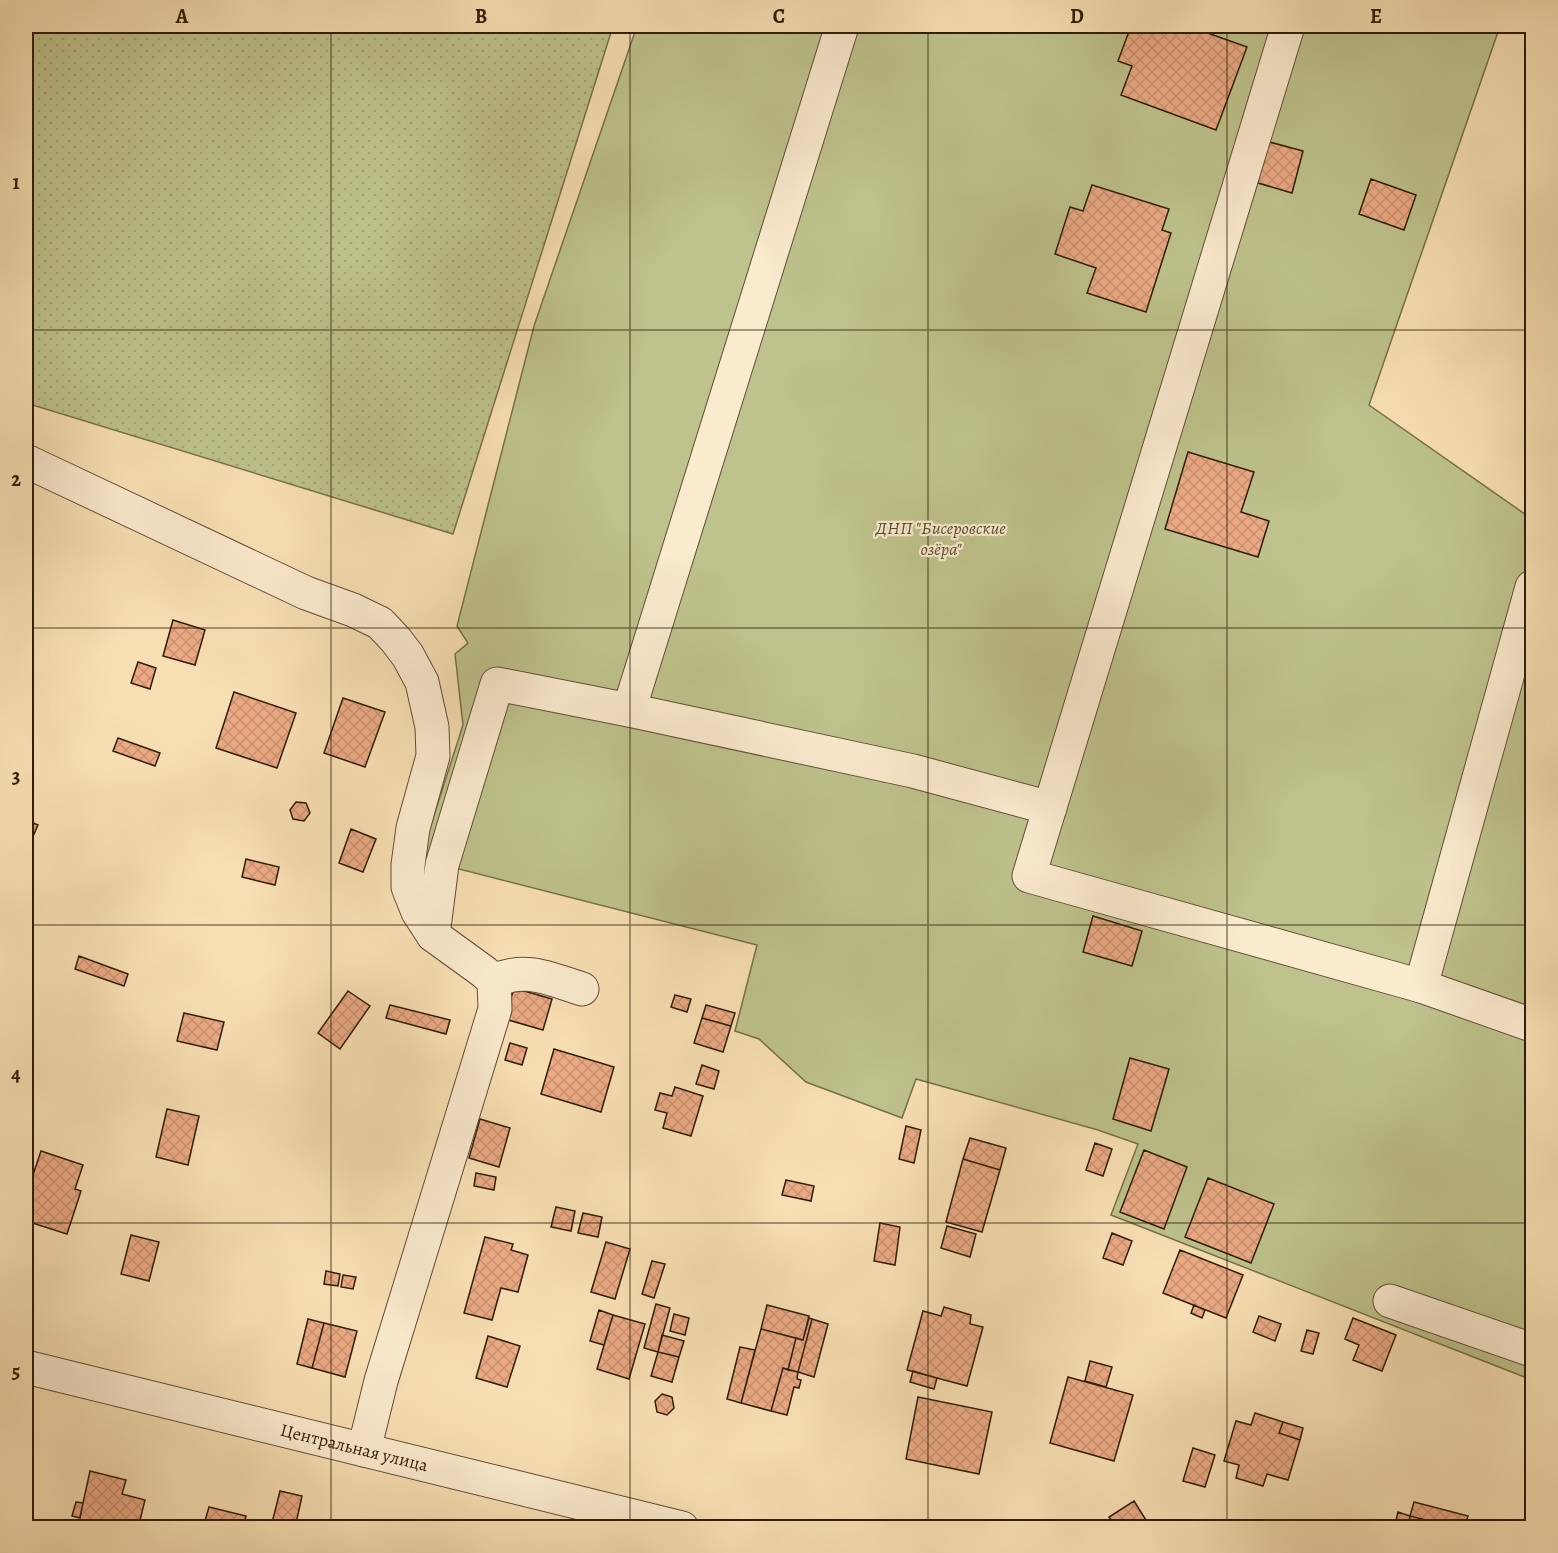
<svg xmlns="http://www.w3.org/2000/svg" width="1558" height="1553" font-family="Alegreya,serif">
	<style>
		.grass { fill: url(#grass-dots); stroke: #76704b; stroke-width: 1.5 }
		.garden { fill: #bec28c; stroke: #76704b; stroke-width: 1.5 }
		.building { fill: url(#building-cross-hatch); stroke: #2e1d0a; stroke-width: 1.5 }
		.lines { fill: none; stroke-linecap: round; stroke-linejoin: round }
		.minor-casing { stroke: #604e34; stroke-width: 35 }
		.minor { stroke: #faeace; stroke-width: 33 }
		.grid { fill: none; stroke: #2e1d0a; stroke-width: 1.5; stroke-opacity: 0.55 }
		.labels { text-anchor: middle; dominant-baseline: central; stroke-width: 4.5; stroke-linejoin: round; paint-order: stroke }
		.park-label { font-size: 18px; font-style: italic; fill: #594f31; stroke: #faeace }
		.street-label { font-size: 18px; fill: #2e1d0a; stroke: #faeace }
		.neatline { fill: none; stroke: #2e1d0a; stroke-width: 2 }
		.grid-label { font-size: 20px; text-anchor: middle; font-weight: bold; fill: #2e1d0a }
	</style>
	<defs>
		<pattern id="grass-dots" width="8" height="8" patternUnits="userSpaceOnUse" patternTransform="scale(1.5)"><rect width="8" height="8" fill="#bec28c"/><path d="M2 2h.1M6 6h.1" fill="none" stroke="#a4a677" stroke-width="1.8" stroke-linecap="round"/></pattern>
		<pattern id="building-cross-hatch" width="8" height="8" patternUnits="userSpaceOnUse" patternTransform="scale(1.5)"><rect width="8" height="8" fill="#ebaa84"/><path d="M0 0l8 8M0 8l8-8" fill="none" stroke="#ca9271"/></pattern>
	</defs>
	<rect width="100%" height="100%" fill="#f8dfb3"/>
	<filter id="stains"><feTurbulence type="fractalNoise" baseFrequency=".00333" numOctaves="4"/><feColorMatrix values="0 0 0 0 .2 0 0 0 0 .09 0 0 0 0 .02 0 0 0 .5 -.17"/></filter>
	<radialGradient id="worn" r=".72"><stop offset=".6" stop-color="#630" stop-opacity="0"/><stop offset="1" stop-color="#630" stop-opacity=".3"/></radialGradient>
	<!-- grass -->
	<path class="grass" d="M26 26H613L453 534 26 403Z"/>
	<!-- garden -->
	<path class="garden" d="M637 26H1500L1369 405 1532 519V1380L1111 1215 1138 1144 1098 1130 916 1079 902 1118 806 1082 759 1039 735 1031 757 945 420 859 463 725 455 654 468 643 457 626 534 326Z"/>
	<!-- building -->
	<path class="building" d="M1131 26H1188L1247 47 1216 130 1121 95 1132 66 1118 61Z
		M1262 140 1303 151 1292 193 1251 181Z
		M1371 179 1416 195 1404 230 1359 214Z
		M1092 185 1169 209 1162 230 1171 233 1146 312 1087 293 1096 268 1055 254 1070 207 1083 211Z
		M1188 452 1254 472 1241 512 1269 521 1258 557 1165 529Z
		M26 566 33 568 26 592Z
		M173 620 205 630 195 665 163 656Z
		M138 662 156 668 150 689 131 683Z
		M234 692 296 713 277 768 216 748Z
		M343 698 385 712 365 767 324 753Z
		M118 738 160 753 155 766 113 751Z
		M296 802 306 803 310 813 304 821 293 819 290 810Z
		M26 820 38 825 31 841 26 839Z
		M351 829 376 839 363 872 339 863Z
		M246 859 279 867 275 885 242 877Z
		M1093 916 1142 931 1132 966 1083 952Z
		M79 956 128 974 124 986 75 969Z
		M514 988 552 999 543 1030 505 1019Z
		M348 991 370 1006 340 1049 318 1033Z
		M675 995 691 999 687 1012 671 1007Z
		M390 1005 450 1020 446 1034 386 1018Z
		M706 1005 735 1013 731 1026 702 1018Z
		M184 1013 224 1022 217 1050 177 1041Z
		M702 1018 731 1026 723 1052 694 1043Z
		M510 1043 527 1048 522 1065 505 1060Z
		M554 1049 614 1067 601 1112 541 1094Z
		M1130 1058 1169 1069 1151 1131 1113 1119Z
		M702 1065 719 1071 714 1089 696 1084Z
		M675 1087 703 1096 691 1136 663 1128 667 1113 655 1110 660 1093 672 1096Z
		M167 1109 199 1116 188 1165 156 1157Z
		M480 1119 510 1128 499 1167 469 1158Z
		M906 1126 921 1130 914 1163 899 1159Z
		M970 1138 1006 1148 1000 1170 963 1159Z
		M1095 1143 1112 1149 1103 1176 1086 1170Z
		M1144 1150 1187 1167 1164 1229 1120 1212Z
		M41 1151 83 1165 75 1189 81 1191 67 1234 26 1221V1173L33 1175Z
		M963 1159 1000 1170 982 1232 946 1222Z
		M476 1173 496 1177 494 1190 474 1186Z
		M1208 1178 1274 1204 1251 1263 1185 1237Z
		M786 1180 814 1186 811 1201 782 1195Z
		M556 1207 575 1211 571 1231 551 1227Z
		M583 1213 602 1217 598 1237 578 1233Z
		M880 1223 900 1227 895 1265 874 1261Z
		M947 1226 976 1234 970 1257 941 1248Z
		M1112 1233 1132 1241 1123 1265 1103 1258Z
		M131 1235 159 1242 149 1281 121 1274Z
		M485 1237 513 1244 511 1250 528 1255 518 1292 501 1288 492 1320 464 1313Z
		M606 1242 630 1249 615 1299 591 1292Z
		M1180 1250 1243 1275 1226 1318 1163 1293Z
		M652 1261 665 1264 654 1298 642 1294Z
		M326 1271 340 1274 338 1286 324 1284Z
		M343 1275 356 1277 353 1289 341 1287Z
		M656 1304 670 1308 658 1352 644 1348Z
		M767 1305 809 1316 803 1340 761 1329Z
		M1194 1305 1205 1310 1202 1318 1191 1313Z
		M944 1307 971 1315 970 1324 983 1327 967 1386 907 1370 923 1311 941 1316Z
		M599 1310 613 1315 604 1345 590 1341Z
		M674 1314 689 1318 685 1335 670 1331Z
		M613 1315 645 1324 629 1379 597 1369Z
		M1259 1316 1281 1324 1275 1341 1253 1332Z
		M809 1318 812 1319 798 1372 788 1370 796 1338 803 1340Z
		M1353 1318 1396 1335 1382 1371 1353 1360 1359 1345 1345 1339Z
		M308 1319 324 1323 312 1368 297 1364Z
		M812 1319 828 1324 814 1377 798 1372Z
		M324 1323 357 1331 345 1377 312 1368Z
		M761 1329 796 1338 788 1370 783 1368 771 1411 741 1403Z
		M1307 1330 1319 1333 1313 1354 1301 1351Z
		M662 1335 684 1341 679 1357 658 1352Z
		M488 1336 520 1346 507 1387 476 1378Z
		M740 1347 755 1350 741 1403 727 1399Z
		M658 1352 679 1357 672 1382 651 1376Z
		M1090 1361 1112 1367 1106 1387 1085 1381Z
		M783 1368 798 1372 797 1379 801 1380 799 1388 794 1387 787 1415 771 1411Z
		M913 1371 937 1378 934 1389 910 1382Z
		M1068 1377 1133 1395 1114 1461 1050 1443Z
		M662 1394 672 1397 674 1408 667 1415 657 1412 655 1401Z
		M918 1397 992 1412 979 1474 906 1459Z
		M1255 1413 1283 1422 1279 1433 1300 1440 1288 1480 1267 1474 1263 1486 1236 1478 1239 1465 1224 1461 1236 1421 1251 1425Z
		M1283 1422 1303 1428 1300 1440 1279 1433Z
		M1193 1448 1215 1455 1205 1487 1183 1481Z
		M90 1471 126 1480 122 1494 145 1500 138 1528H85L78 1526Z
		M280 1491 302 1496 295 1528 272 1523Z
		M1134 1501 1151 1528H1116L1109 1517Z
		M76 1502 83 1503 80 1518 72 1516Z
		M1414 1502 1468 1516 1464 1528H1442V1524L1410 1516Z
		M209 1507 246 1516 243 1528H203Z
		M1398 1512 1410 1516 1408 1528H1394Z
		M1410 1516 1442 1524V1528H1408Z"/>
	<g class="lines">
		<defs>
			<g id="minor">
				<path d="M1288 26 1029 876 1421 986 1532 1025"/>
				<path d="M26 461 306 593 353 610 380 623 396 640 408 656 422 682 432 727 433 756 413 828 408 865V887L418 912 433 935 484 972 494 981 495 1009 381 1381 364 1450"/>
				<path d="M629 710 842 26"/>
				<path d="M433 935 442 865 497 684 629 710 913 771 1050 808"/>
				<path d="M494 981C526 966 550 979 582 989"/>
				<path d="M1421 986 1532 587"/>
				<path d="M1390 1301 1532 1350"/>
				<path id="s1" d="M26 1367 682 1528"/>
			</g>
		</defs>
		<!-- minor casing -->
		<use href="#minor" class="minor-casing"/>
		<!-- minor -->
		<use href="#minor" class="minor"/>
	</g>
	<!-- grid -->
	<path class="grid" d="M331 26V1528M630 26V1528M928 26V1528M1227 26V1528M26 330H1532M26 628H1532M26 925H1532M26 1223H1532"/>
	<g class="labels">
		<!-- park labels -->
		<g class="park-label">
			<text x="941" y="528">ДНП "Бисеровские<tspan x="941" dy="21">озёра"</tspan></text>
		</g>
		<!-- street labels -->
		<g class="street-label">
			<text stroke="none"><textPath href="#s1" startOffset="338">Центральная улица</textPath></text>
		</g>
	</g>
	<!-- margin -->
	<rect width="1558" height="1553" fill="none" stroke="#f8dfb3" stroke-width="66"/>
	<rect x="33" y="33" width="1492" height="1487" class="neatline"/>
	<g class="grid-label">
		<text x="182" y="23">A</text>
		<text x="481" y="23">B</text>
		<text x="779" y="23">C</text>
		<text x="1077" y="23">D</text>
		<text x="1376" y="23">E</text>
		<text x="16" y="189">1</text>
		<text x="16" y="486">2</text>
		<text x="16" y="783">3</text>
		<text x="16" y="1081">4</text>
		<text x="16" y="1378">5</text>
	</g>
	<rect width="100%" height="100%" filter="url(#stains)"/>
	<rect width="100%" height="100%" fill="url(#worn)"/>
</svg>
